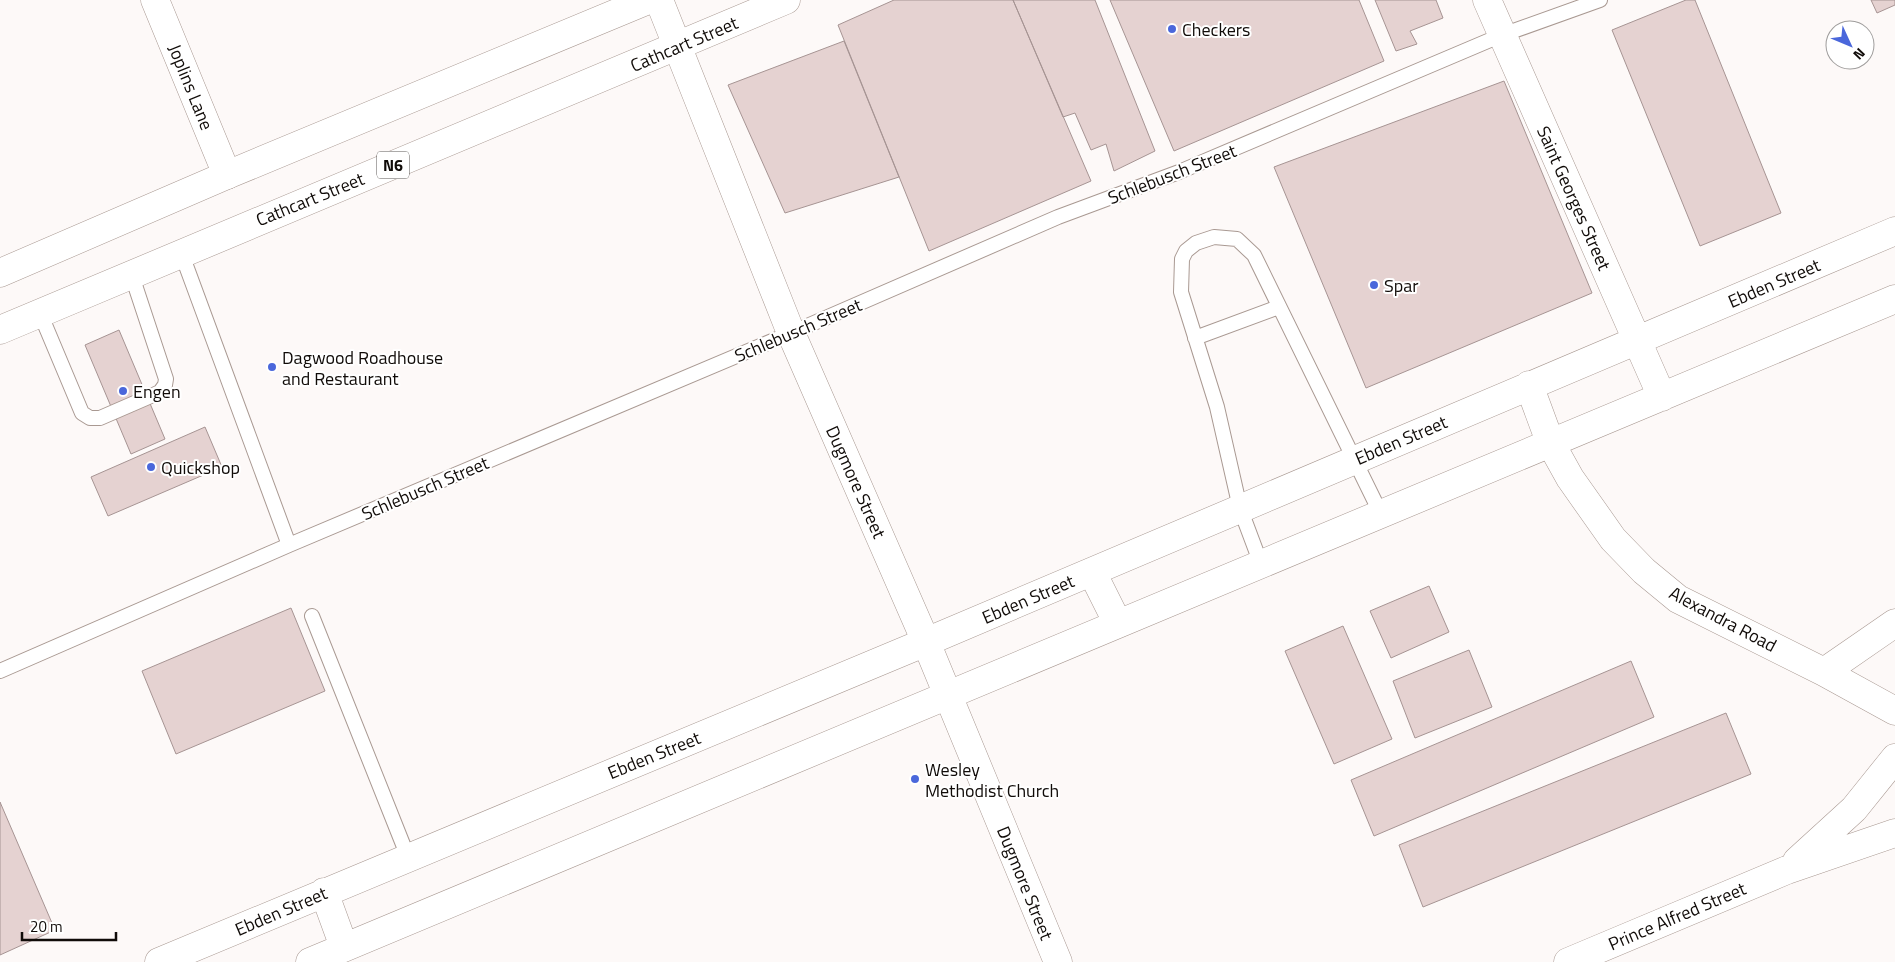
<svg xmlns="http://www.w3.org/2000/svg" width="1895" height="962" font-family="'Titillium Web',sans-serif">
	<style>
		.building { fill: #e5d2d1; stroke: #a69493 }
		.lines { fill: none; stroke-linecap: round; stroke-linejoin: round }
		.service-casing { stroke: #a99992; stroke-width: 16 }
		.minor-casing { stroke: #a99992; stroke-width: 29 }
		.trunk-casing { stroke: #a99992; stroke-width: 29 }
		.service { stroke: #fff; stroke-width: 14 }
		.minor { stroke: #fff; stroke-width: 28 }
		.trunk { stroke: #fff; stroke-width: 28 }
		.poi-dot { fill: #4a67db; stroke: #fff; stroke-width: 2 }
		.labels { text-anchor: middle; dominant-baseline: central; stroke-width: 4; stroke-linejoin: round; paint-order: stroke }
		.shield { fill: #fff; stroke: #585452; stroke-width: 1 }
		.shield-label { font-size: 16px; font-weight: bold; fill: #100b08 }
		.poi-label { font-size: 18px; fill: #100b08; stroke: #fff; text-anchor: start }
		.street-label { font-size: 18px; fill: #100b08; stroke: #fff }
	</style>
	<rect width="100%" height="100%" fill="#fdf9f8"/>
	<!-- building -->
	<path class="building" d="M894 0H1013L1091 181 929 251 838 25Z
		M1013 0H1095L1155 151 1114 171 1106 144 1091 150 1075 113 1063 117Z
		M1110 0H1359L1384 61 1174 151Z
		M1375 0H1436L1443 18 1410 31 1417 44 1396 51Z
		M1686 0H1695L1781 213 1700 246 1612 30Z
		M1871 0H1895V5L1877 13Z
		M844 41 899 177 785 213 728 85Z
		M1504 81 1592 293 1366 388 1274 167Z
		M119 330 165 439 131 454 85 345Z
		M205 427 222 467 108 516 91 477Z
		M1429 586 1449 632 1391 658 1370 611Z
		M291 608 325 691 176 754 142 671Z
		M1343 626 1392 739 1334 764 1285 651Z
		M1469 650 1492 707 1415 738 1393 681Z
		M1631 661 1654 717 1374 836 1351 780Z
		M1726 713 1751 774 1423 907 1399 845Z
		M0 802 55 930 0 955Z"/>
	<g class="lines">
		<defs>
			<path id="service" d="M181 252 289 545
				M40 313 82 413 90 418H100L160 392 165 385 166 379 131 273
				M1195 338 1279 307
				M1261 564 1240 508 1217 407 1181 292 1182 259 1186 251 1196 243 1214 237 1237 239 1254 255 1381 514
				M312 616 408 857
				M0 671 289 545 791 333 1058 217 1179 172 1502 35 1600 0"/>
			<path id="minor" d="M155 0 227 175
				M659 0 791 333 926 642 1058 962
				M1487 0 1662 397
				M1529 385 1550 442 1570 478 1613 539 1644 571 1678 599 1824 672 1895 711
				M1092 572 1118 624
				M1824 672 1895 623
				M1797 861 1854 809 1895 758
				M324 892 344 947
				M159 962 926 642 1895 231
				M310 962 1895 299
				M1568 962 1787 870 1895 833"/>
			<path id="trunk" d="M0 273 227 175 648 0
				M0 330 786 0"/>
		</defs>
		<!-- service casing -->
		<use href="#service" class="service-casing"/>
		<!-- minor casing -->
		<use href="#minor" class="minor-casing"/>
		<!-- trunk casing -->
		<use href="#trunk" class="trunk-casing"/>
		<!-- service -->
		<use href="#service" class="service"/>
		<!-- minor -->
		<use href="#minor" class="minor"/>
		<!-- trunk -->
		<use href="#trunk" class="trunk"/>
	</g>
	<!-- markers -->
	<g class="poi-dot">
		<circle cx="1172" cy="29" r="5"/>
		<circle cx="1374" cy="285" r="5"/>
		<circle cx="272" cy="367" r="5"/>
		<circle cx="123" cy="391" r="5"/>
		<circle cx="151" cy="467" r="5"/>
		<circle cx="915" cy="779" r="5"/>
	</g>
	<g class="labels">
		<!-- shield labels -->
		<rect class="shield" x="377" y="151.5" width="32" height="27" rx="4"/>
		<g class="shield-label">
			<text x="393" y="165">N6</text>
		</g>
		<!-- poi labels -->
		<g class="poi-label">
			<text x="1182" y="29">Checkers</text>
			<text x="1384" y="285">Spar</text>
			<text x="282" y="357">Dagwood Roadhouse<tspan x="282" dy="21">and Restaurant</tspan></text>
			<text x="133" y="391">Engen</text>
			<text x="161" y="467">Quickshop</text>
			<text x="925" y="769">Wesley<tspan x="925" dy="21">Methodist Church</tspan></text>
		</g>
		<!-- street labels -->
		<g class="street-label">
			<text transform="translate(684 44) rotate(-23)">Cathcart Street</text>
			<text transform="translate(191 87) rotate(68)">Joplins Lane</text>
			<text transform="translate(1172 174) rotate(-21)">Schlebusch Street</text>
			<text transform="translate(1574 198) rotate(66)">Saint Georges Street</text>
			<text transform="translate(310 199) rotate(-22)">Cathcart Street</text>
			<text transform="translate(1774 283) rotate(-23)">Ebden Street</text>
			<text transform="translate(798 330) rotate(-23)">Schlebusch Street</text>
			<text transform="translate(1401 440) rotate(-23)">Ebden Street</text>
			<text transform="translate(856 482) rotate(66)">Dugmore Street</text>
			<text transform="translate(425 488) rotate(-23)">Schlebusch Street</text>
			<text transform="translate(1028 599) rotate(-23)">Ebden Street</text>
			<text transform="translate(1723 619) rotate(28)">Alexandra Road</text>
			<text transform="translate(654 755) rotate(-22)">Ebden Street</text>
			<text transform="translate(1025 883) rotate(68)">Dugmore Street</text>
			<text transform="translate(281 911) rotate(-23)">Ebden Street</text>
			<text transform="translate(1677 916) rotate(-23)">Prince Alfred Street</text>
		</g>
	</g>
	<!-- north arrow -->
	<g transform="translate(1850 45) rotate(134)"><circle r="24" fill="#ffffff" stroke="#9f9d9c"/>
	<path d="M0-4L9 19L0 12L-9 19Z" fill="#4a67db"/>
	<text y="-8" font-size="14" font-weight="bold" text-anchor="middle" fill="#100b08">N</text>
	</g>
	<!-- scale -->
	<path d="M22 932v8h94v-8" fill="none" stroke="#100b08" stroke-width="2.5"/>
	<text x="30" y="932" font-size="15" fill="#100b08" stroke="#ffffff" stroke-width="4" paint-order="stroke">20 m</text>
</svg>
